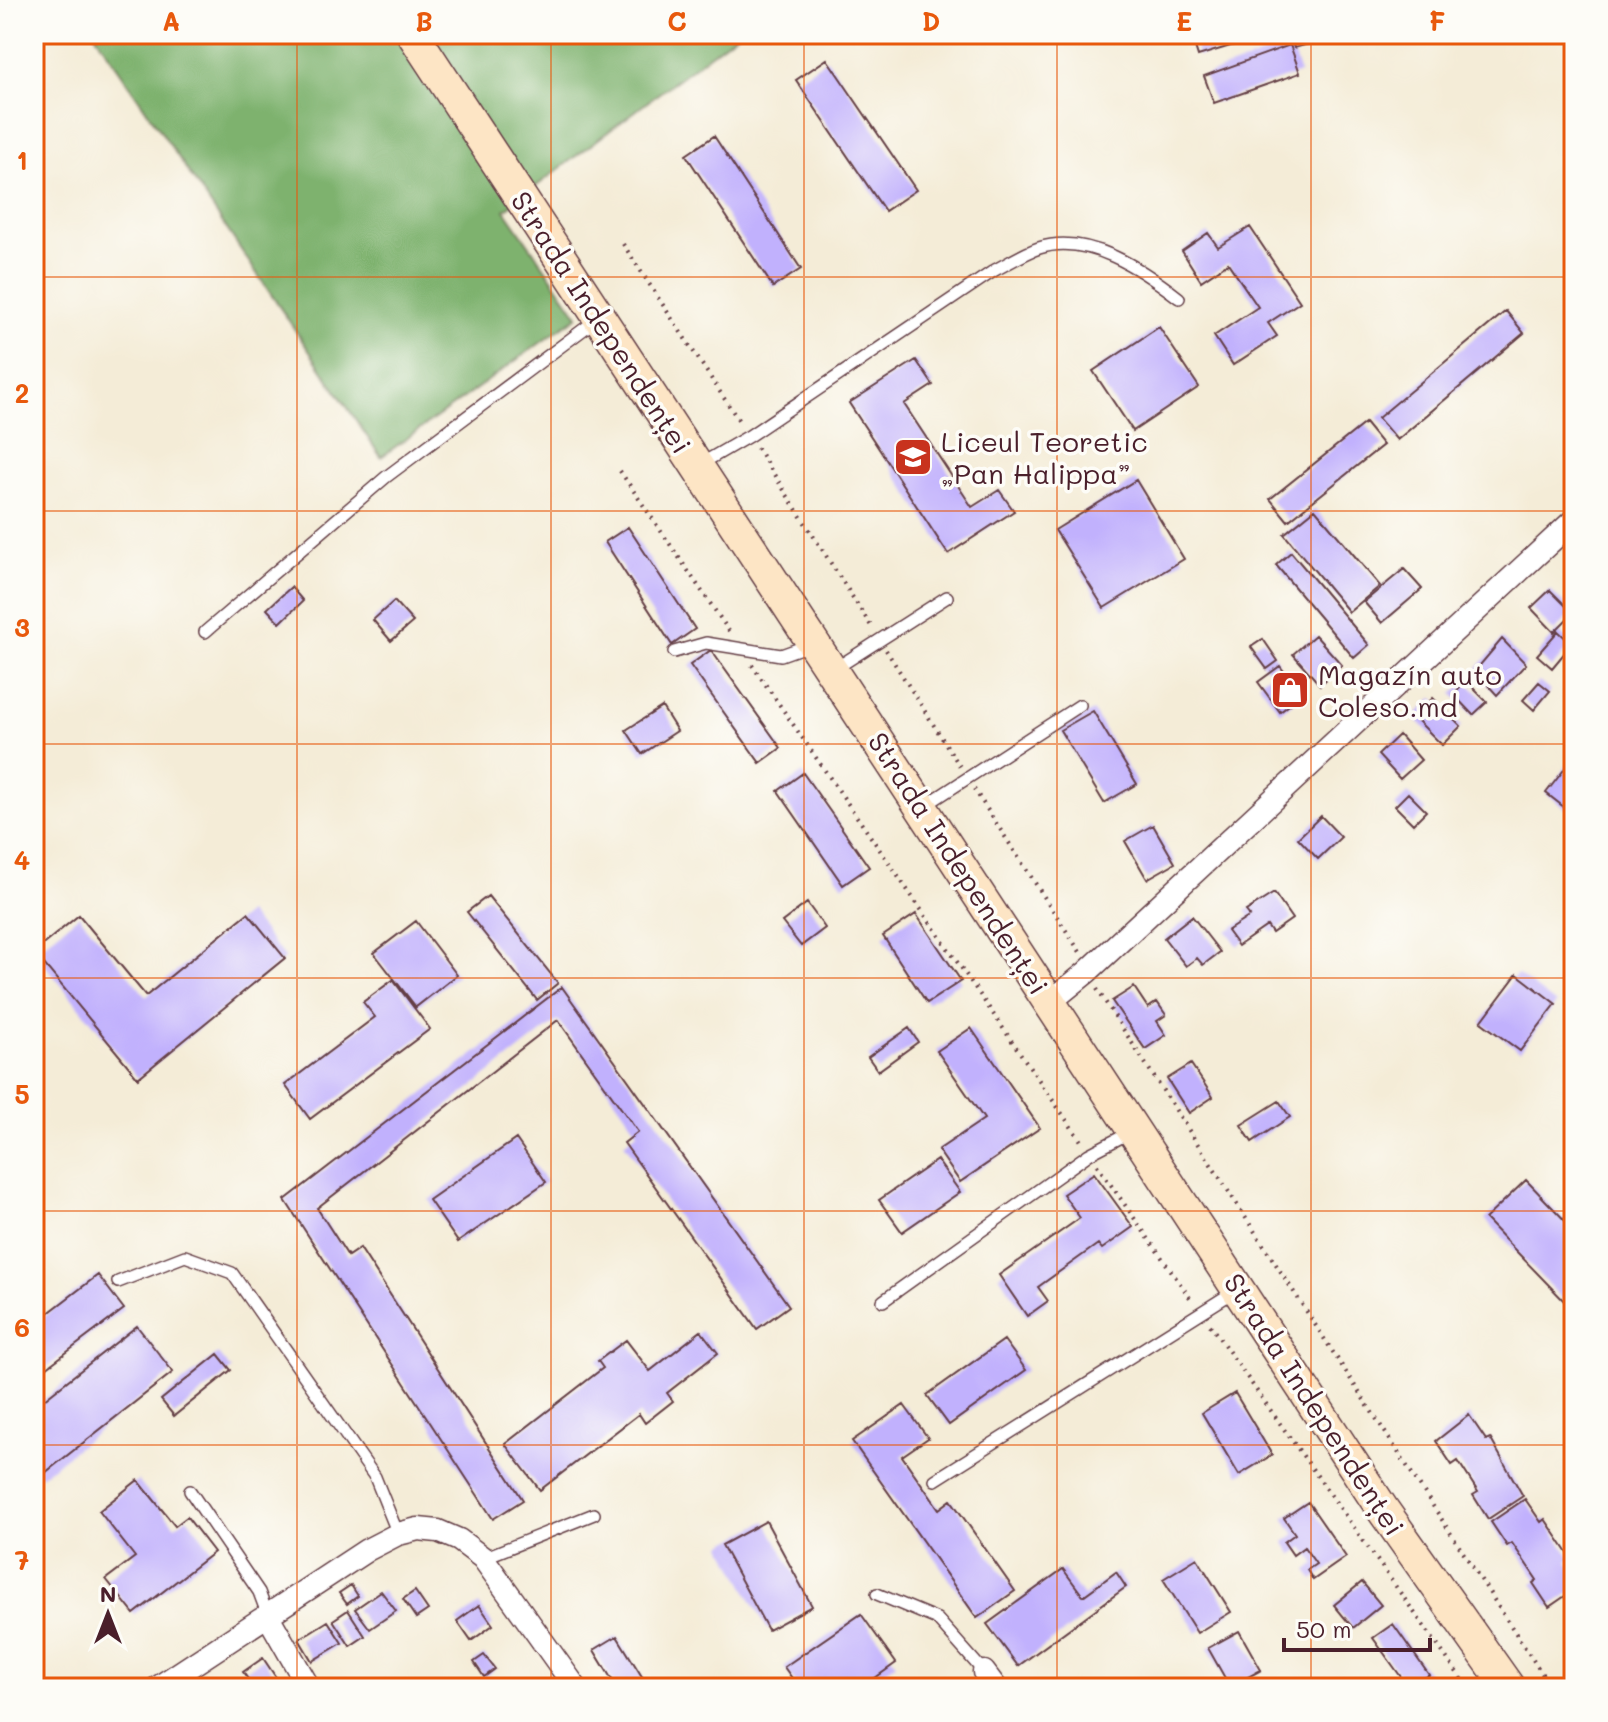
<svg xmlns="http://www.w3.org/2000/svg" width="1608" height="1722" font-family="Mali,sans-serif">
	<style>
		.forest { fill: #7eb26e; stroke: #64684c; stroke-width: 2 }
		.building { fill: #c1b1fd }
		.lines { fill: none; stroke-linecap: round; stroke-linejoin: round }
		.service-casing { stroke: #643e45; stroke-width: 14 }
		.minor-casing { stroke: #643e45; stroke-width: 25 }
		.secondary-casing { stroke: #643e45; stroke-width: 35 }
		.path { stroke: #643e45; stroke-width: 4; stroke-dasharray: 2 6; stroke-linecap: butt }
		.service { stroke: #fff; stroke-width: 11 }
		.minor { stroke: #fff; stroke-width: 22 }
		.secondary { stroke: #fde5c5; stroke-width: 32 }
		.grid { fill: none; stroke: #e8590c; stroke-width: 2; stroke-opacity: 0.55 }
		.labels { text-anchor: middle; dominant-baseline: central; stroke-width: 7; stroke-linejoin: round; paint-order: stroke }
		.street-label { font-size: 28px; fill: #4a1f2b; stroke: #fdfcf7 }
		.poi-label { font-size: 28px; fill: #4a1f2b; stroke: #fdfcf7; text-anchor: start }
		.neatline { fill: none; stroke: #e8590c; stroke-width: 3 }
		.grid-label { font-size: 26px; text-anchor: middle; font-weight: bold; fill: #e8590c }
	</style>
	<rect width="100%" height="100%" fill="#fdfcf7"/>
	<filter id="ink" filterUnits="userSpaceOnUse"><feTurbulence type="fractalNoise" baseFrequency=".0125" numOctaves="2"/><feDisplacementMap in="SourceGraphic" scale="16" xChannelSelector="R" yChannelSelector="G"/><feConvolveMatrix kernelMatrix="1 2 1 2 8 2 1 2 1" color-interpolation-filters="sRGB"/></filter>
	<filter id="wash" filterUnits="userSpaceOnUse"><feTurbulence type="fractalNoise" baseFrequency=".006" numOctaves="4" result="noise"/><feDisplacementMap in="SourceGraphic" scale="32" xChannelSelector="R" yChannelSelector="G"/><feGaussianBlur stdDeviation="1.8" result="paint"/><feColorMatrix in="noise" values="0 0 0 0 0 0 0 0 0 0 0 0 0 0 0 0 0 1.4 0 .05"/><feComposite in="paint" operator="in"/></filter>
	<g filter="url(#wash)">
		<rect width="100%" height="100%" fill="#f4ecd7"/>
		<!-- forest -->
		<path class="forest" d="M95 34H737L505 210 578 316 381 457Z"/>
		<g id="blocks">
			<!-- building -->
			<path class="building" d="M1191 34H1252L1253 39 1198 56Z
				M1290 34H1317L1319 41 1294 48Z
				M1290 45 1300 73 1214 103 1204 76Z
				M827 59 916 190 885 211 796 80Z
				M714 136 801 269 773 287 686 155Z
				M1250 227 1300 302 1268 323 1277 336 1233 365 1214 336 1258 307 1228 263 1201 281 1182 251 1208 233 1218 247Z
				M1506 311 1524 333 1397 440 1378 418Z
				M1159 327 1199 387 1133 431 1093 371Z
				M916 360 933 385 904 404 972 507 999 490 1014 511 948 554 849 403Z
				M1365 423 1383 445 1288 521 1270 499Z
				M1136 480 1184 559 1104 608 1055 530Z
				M1315 509 1380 586 1349 612 1284 534Z
				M628 527 695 629 672 645 605 542Z
				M1291 552 1369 645 1354 658 1276 565Z
				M1404 569 1422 589 1382 623 1364 602Z
				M291 587 303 601 280 623 267 609Z
				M1550 590 1573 613 1554 632 1531 608Z
				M394 601 413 622 391 641 373 620Z
				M1558 631 1572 644 1552 668 1537 655Z
				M1315 635 1342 665 1320 685 1293 654Z
				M1263 639 1278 661 1267 669 1251 647Z
				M1502 639 1526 664 1497 695 1475 671Z
				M711 650 781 748 760 763 690 665Z
				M1280 666 1302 695 1280 712 1258 682Z
				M1466 681 1487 702 1473 715 1453 694Z
				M1539 682 1550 691 1534 710 1523 700Z
				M1433 698 1461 726 1442 745 1414 717Z
				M662 707 677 731 642 754 626 730Z
				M1093 711 1137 784 1104 803 1060 730Z
				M1399 735 1421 760 1400 779 1378 755Z
				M1570 762 1574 766V815L1546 793Z
				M803 773 869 867 843 885 778 791Z
				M1408 793 1426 811 1413 824 1395 806Z
				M1321 816 1341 837 1318 859 1298 838Z
				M1153 825 1175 863 1147 879 1125 841Z
				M1274 893 1292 919 1272 933 1267 926 1238 946 1227 931 1250 916 1246 911Z
				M488 896 558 983 537 1000 467 912Z
				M807 903 825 928 801 946 782 922Z
				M248 913 285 958 138 1078 34 952 79 915 146 996Z
				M916 914 961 981 927 1003 883 936Z
				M1192 916 1220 952 1203 965 1197 958 1186 966 1164 938Z
				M416 921 457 975 416 1007 374 953Z
				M1517 974 1556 1004 1520 1051 1481 1022Z
				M393 980 430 1029 310 1119 285 1085 375 1017 363 1002Z
				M562 987 789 1306 757 1329 624 1143 638 1132 558 1020 317 1208 348 1256 360 1248 523 1500 493 1519 285 1200Z
				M1134 987 1148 1008 1157 1002 1166 1015 1157 1021 1166 1035 1145 1049 1112 1001Z
				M909 1028 918 1042 878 1071 868 1057Z
				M971 1028 1040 1128 960 1182 938 1150 984 1119 937 1051Z
				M1191 1064 1213 1097 1189 1113 1167 1079Z
				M1279 1101 1290 1117 1252 1142 1241 1125Z
				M516 1139 546 1182 458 1242 429 1200Z
				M937 1160 960 1192 902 1232 879 1200Z
				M1094 1173 1133 1227 1102 1249 1098 1244 1038 1287 1048 1301 1027 1316 999 1275 1080 1218 1063 1194Z
				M1526 1180 1574 1230V1301L1569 1306 1485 1219Z
				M98 1275 124 1309 34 1377V1324Z
				M137 1326 173 1372 41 1476 34 1467V1407Z
				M701 1331 718 1353 667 1393 673 1401 645 1423 639 1414 540 1490 505 1444 603 1368 598 1361 626 1340 650 1371Z
				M1004 1340 1026 1370 949 1425 927 1395Z
				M218 1354 231 1370 174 1416 161 1400Z
				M1235 1393 1272 1455 1239 1475 1202 1413Z
				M904 1405 928 1438 902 1456 939 1509 951 1500 1015 1591 977 1618 852 1441Z
				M1469 1415 1486 1440 1490 1438 1523 1496 1488 1519 1473 1495 1478 1492 1458 1461 1452 1465 1436 1441Z
				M138 1480 175 1526 187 1517 214 1552 134 1614 106 1579 135 1557 99 1511Z
				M1525 1499 1541 1522 1545 1519 1572 1559 1568 1561 1574 1570V1595L1568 1594 1549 1607 1533 1583 1537 1580 1512 1543 1507 1546 1491 1522Z
				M1308 1502 1346 1557 1313 1580 1307 1570 1316 1564 1304 1547 1293 1555 1284 1542 1295 1534 1284 1518Z
				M766 1521 812 1606 768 1630 722 1545Z
				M1197 1558 1231 1612 1197 1633 1163 1579Z
				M1063 1569 1083 1596 1116 1572 1126 1587 1018 1666 987 1624Z
				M1362 1582 1381 1605 1353 1628 1334 1605Z
				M351 1585 358 1596 347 1604 339 1593Z
				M381 1591 396 1611 370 1629 355 1609Z
				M415 1591 428 1610 416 1618 403 1599Z
				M479 1605 493 1625 471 1641 457 1621Z
				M348 1610 365 1636 350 1646 333 1620Z
				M861 1614 896 1663 861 1688H799L784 1667Z
				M328 1621 342 1643 312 1661 299 1639Z
				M1393 1624 1429 1675 1409 1688 1373 1638Z
				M1239 1631 1261 1670 1230 1687 1208 1648Z
				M617 1636 649 1688H617L594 1650Z
				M484 1655 495 1669 484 1677 474 1662Z
				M263 1658 283 1688H254L243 1672Z"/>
		</g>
	</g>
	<g filter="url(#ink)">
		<use href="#blocks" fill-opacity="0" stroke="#643e45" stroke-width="2"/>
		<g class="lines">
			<defs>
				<path id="service" d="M699 465 749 436 995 270C1009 263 1024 253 1039 248 1088 232 1143 270 1179 298
					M205 632 386 477 596 320
					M674 652 706 643 781 655 809 645
					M833 670 947 597
					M923 807 1080 705
					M118 1282 185 1256 232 1273 375 1477 398 1534
					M883 1301 1089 1154 1131 1132
					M935 1480 1235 1291
					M190 1491 259 1592 268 1616
					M483 1558 594 1514
					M877 1594 937 1619 984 1672"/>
				<path id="minor" d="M1050 1002 1087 972 1574 520
					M268 1616 309 1688
					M984 1672 996 1688
					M157 1688 367 1550 398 1534 418 1529 438 1531 459 1540 483 1558 576 1688
					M1571 1688 1574 1683"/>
				<path id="secondary" d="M413 34 1383 1510 1509 1688"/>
			</defs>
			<!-- service casing -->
			<use href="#service" class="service-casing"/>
			<!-- minor casing -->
			<use href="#minor" class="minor-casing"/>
			<!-- secondary casing -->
			<use href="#secondary" class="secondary-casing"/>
			<!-- path -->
			<path class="path" d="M623 244 741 424
				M757 448 873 629
				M620 471 729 631
				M886 650 961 768
				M752 665 1081 1141
				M974 789 1080 952
				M1097 989 1550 1686
				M1097 1165 1193 1302
				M1210 1325 1468 1688"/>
			<!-- service -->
			<use href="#service" class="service"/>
			<!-- minor -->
			<use href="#minor" class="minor"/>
			<!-- secondary -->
			<use href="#secondary" class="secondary"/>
		</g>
	</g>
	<!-- grid -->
	<path class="grid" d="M297 34V1688M551 34V1688M804 34V1688M1057 34V1688M1311 34V1688M34 277H1574M34 511H1574M34 744H1574M34 978H1574M34 1211H1574M34 1445H1574"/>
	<!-- icons -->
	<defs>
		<symbol id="school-square" viewBox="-11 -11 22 22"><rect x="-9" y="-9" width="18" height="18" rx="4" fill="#c8321e" stroke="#fdfcf7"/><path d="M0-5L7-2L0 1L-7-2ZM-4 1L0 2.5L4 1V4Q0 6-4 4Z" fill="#fff"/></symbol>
		<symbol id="shop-square" viewBox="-11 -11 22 22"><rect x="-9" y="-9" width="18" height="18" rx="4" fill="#c8321e" stroke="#fdfcf7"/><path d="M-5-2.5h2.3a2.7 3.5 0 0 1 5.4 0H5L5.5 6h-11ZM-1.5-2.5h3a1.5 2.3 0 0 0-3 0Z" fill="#fff"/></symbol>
	</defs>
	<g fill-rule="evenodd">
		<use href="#school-square" x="891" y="435" width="44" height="44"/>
		<use href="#shop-square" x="1268" y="668" width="44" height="44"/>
	</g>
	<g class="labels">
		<!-- street labels -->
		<g class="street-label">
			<text transform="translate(602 322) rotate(57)">Strada Independenței</text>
			<text transform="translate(959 863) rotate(57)">Strada Independenței</text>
			<text transform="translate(1315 1404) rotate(57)">Strada Independenței</text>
		</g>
		<!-- poi labels -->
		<g class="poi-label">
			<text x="941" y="441">Liceul Teoretic<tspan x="941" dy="32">„Pan Halippa”</tspan></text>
			<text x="1318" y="674">Magazín auto<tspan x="1318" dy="32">Coleso.md</tspan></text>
		</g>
	</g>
	<!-- margin -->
	<rect width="1608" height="1722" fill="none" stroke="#fdfcf7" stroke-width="88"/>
	<!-- north arrow -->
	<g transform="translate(108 1614)" stroke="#fdfcf7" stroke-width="6" paint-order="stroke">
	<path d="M0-6L14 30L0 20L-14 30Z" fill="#4a1f2b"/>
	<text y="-12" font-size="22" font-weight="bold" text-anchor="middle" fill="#4a1f2b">N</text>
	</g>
	<!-- scale -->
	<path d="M1284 1638v12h146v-12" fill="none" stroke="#4a1f2b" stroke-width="4"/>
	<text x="1296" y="1638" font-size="24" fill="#4a1f2b" stroke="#fdfcf7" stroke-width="6" paint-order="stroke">50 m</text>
	<rect x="44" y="44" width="1520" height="1634" class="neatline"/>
	<g class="grid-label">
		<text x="171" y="31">A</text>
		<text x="424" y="31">B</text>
		<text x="677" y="31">C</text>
		<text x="931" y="31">D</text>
		<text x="1184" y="31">E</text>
		<text x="1437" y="31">F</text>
		<text x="22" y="170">1</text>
		<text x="22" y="403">2</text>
		<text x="22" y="637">3</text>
		<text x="22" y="870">4</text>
		<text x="22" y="1104">5</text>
		<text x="22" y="1337">6</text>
		<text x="22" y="1570">7</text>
	</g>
</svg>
